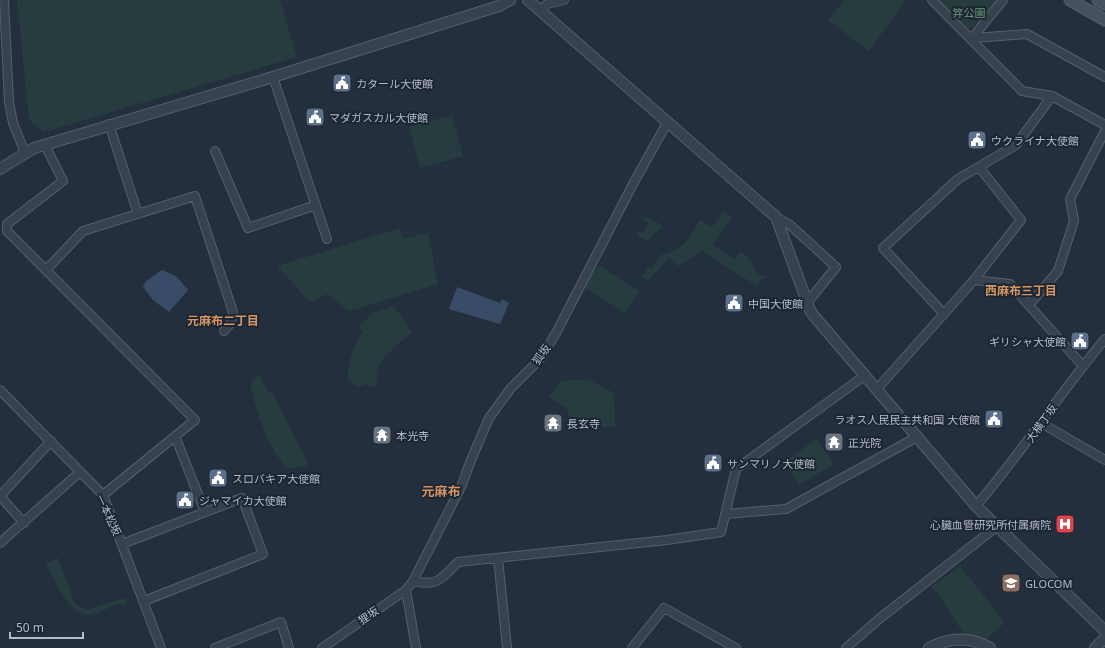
<svg xmlns="http://www.w3.org/2000/svg" width="1105" height="648" font-family="'Noto Sans','Noto Sans JP',sans-serif">
	<style>
		.green { fill: #263c3f }
		.water { fill: #394c67 }
		.lines { fill: none; stroke-linecap: round; stroke-linejoin: round }
		.minor-casing { stroke: #565f6c; stroke-width: 10 }
		.tertiary-casing { stroke: #565f6c; stroke-width: 12 }
		.secondary-casing { stroke: #565f6c; stroke-width: 13 }
		.minor { stroke: #38414e; stroke-width: 8 }
		.tertiary { stroke: #38414e; stroke-width: 10 }
		.secondary { stroke: #465061; stroke-width: 11 }
		.labels { text-anchor: middle; dominant-baseline: central; stroke-width: 4; stroke-linejoin: round; paint-order: stroke }
		.park-label { font-size: 11px; fill: #6b9a76; stroke: #1d2633 }
		.poi-label { font-size: 11px; fill: #b4bcc9; stroke: #1d2633; text-anchor: start }
		.street-label { font-size: 11px; fill: #b4bcc9; stroke: #1d2633 }
		.neighbourhood-label { font-size: 12px; font-weight: bold; fill: #d59563; stroke: #1d2633 }
		.quarter-label { font-size: 13px; font-weight: bold; fill: #d59563; stroke: #1d2633 }
	</style>
	<rect width="100%" height="100%" fill="#242f3e"/>
	<!-- green -->
	<path class="green" d="M17 0H280L297 57 44 132 29 120Z
		M844 0H906L869 51 828 20Z
		M936 0H1000L969 30Z
		M452 115 463 156 420 168 409 127Z
		M724 211 732 217 713 245 734 259 740 252C750 256 753 265 758 274L767 277 755 285 702 251 678 266 669 258 648 280 642 277 648 267 652 268 660 255C683 251 689 238 700 220L712 227Z
		M644 216 664 226 654 234 648 242 637 235 639 231 643 233 649 223 643 219Z
		M400 228 403 239 428 233 438 284 349 311 328 294 310 302 277 266Z
		M598 265 639 291 625 313 584 287Z
		M394 306 412 332C395 348 373 360 377 386L369 387 368 384 356 387 347 378C349 360 352 346 363 331L359 327 372 313Z
		M259 375 268 391 272 392 308 463 306 466 288 468C269 453 255 407 250 383Z
		M588 379 614 393 615 426 569 429 568 409 549 397 561 381Z
		M817 439 834 464 799 485 784 462Z
		M58 558 75 604 87 610 123 598 127 600 125 607 122 604H118C110 607 101 612 92 614 69 619 55 580 46 563Z
		M960 566 1005 622 984 642 965 636 941 598 931 587Z"/>
	<!-- water -->
	<path class="water" d="M162 270 176 276 188 290 169 312 153 300 143 287 146 281Z
		M457 287 500 303 502 299 509 303 500 324 449 309Z"/>
	<g class="lines">
		<defs>
			<path id="minor" d="M4 0 9 102 13 123 25 153
				M932 0 1022 91 1052 96 1105 125
				M540 11 547 4 564 0
				M972 38 1027 34 1105 77
				M972 38 1003 0
				M273 77 327 239
				M109 124 138 214
				M45 145 63 181 7 224V231L195 420 103 495
				M215 151 248 228 316 205
				M776 217 790 225 836 267 807 303
				M46 270 83 231 195 196 233 312 231 323 224 331
				M974 280 1010 284 1083 366
				M1029 305 1058 271 1074 221 1070 199 1105 131
				M944 314 883 248 958 179 1016 145 1052 96
				M877 389 974 280 1021 220 979 167
				M0 390 103 495 161 648
				M1041 423 1105 460
				M175 436 205 512
				M0 496 51 441
				M0 496 24 523
				M976 506C1022 452 1060 393 1105 339
				M726 514 786 509 917 437
				M0 543 80 472
				M122 544 242 498 263 554 144 601
				M498 558 507 648
				M413 581C438 587 442 578 458 562L667 540 721 532 736 469 864 376
				M406 590 416 648
				M215 648 281 622 289 648
				M322 648 406 590 413 581 461 487 471 460 489 418 511 388 541 358 556 333 633 184 667 123
				M632 648 664 608 736 648
				M846 648 879 619 996 527"/>
			<path id="tertiary" d="M528 0 776 217 810 310 814 316 976 506 1105 631
				M0 169 34 148 273 77 499 6 510 0
				M929 648C950 637 970 636 990 648
				M1095 648 1105 638"/>
			<path id="secondary" d="M1070 0 1105 20
				M1098 0 1105 4"/>
		</defs>
		<!-- minor casing -->
		<use href="#minor" class="minor-casing"/>
		<!-- tertiary casing -->
		<use href="#tertiary" class="tertiary-casing"/>
		<!-- secondary casing -->
		<use href="#secondary" class="secondary-casing"/>
		<!-- minor -->
		<use href="#minor" class="minor"/>
		<!-- tertiary -->
		<use href="#tertiary" class="tertiary"/>
		<!-- secondary -->
		<use href="#secondary" class="secondary"/>
	</g>
	<!-- icons -->
	<defs>
		<symbol id="civic-square" viewBox="-11 -11 22 22"><rect x="-9" y="-9" width="18" height="18" rx="4" fill="#5c6f8a" stroke="#1d2633"/><path d="M-.6-6.5H3V-4.5H.6V-3L4-1V1h2V6H-6V1h2V-1L-.6-3ZM-1.2 2.5V6h2.4V2.5Z" fill="#fff"/></symbol>
		<symbol id="temple-square" viewBox="-11 -11 22 22"><rect x="-9" y="-9" width="18" height="18" rx="4" fill="#6b7280" stroke="#1d2633"/><path d="M0-6L5-2H3V0L6.5 2.5H4V6H1.5V3h-3V6H-4V2.5H-6.5L-3 0V-2H-5Z" fill="#fff"/></symbol>
		<symbol id="hospital-square" viewBox="-11 -11 22 22"><rect x="-9" y="-9" width="18" height="18" rx="4" fill="#e0444e" stroke="#1d2633"/><path d="M-5-5h3v3.5h4V-5h3V5h-3V1.5h-4V5h-3Z" fill="#fff"/></symbol>
		<symbol id="university-square" viewBox="-11 -11 22 22"><rect x="-9" y="-9" width="18" height="18" rx="4" fill="#8d6e63" stroke="#1d2633"/><path d="M0-5L7-2L0 1L-7-2ZM-4 1L0 2.5L4 1V4Q0 6-4 4Z" fill="#fff"/></symbol>
	</defs>
	<g fill-rule="evenodd">
		<use href="#civic-square" x="331" y="72" width="22" height="22"/>
		<use href="#civic-square" x="304" y="106" width="22" height="22"/>
		<use href="#civic-square" x="966" y="129" width="22" height="22"/>
		<use href="#civic-square" x="723" y="292" width="22" height="22"/>
		<use href="#civic-square" x="1069" y="330" width="22" height="22"/>
		<use href="#civic-square" x="983" y="408" width="22" height="22"/>
		<use href="#temple-square" x="542" y="412" width="22" height="22"/>
		<use href="#temple-square" x="371" y="424" width="22" height="22"/>
		<use href="#temple-square" x="823" y="431" width="22" height="22"/>
		<use href="#civic-square" x="702" y="452" width="22" height="22"/>
		<use href="#civic-square" x="207" y="467" width="22" height="22"/>
		<use href="#civic-square" x="174" y="489" width="22" height="22"/>
		<use href="#hospital-square" x="1054" y="513" width="22" height="22"/>
		<use href="#university-square" x="1000" y="572" width="22" height="22"/>
	</g>
	<g class="labels">
		<!-- park labels -->
		<g class="park-label">
			<text x="969" y="12">笄公園</text>
		</g>
		<!-- poi labels -->
		<g class="poi-label">
			<text x="356" y="83">カタール大使館</text>
			<text x="329" y="117">マダガスカル大使館</text>
			<text x="991" y="140">ウクライナ大使館</text>
			<text x="748" y="303">中国大使館</text>
			<text x="1066" y="341" text-anchor="end">ギリシャ大使館</text>
			<text x="980" y="419" text-anchor="end">ラオス人民民主共和国 大使館</text>
			<text x="567" y="423">長玄寺</text>
			<text x="396" y="435">本光寺</text>
			<text x="848" y="442">正光院</text>
			<text x="727" y="463">サンマリノ大使館</text>
			<text x="232" y="478">スロバキア大使館</text>
			<text x="199" y="500">ジャマイカ大使館</text>
			<text x="1051" y="524" text-anchor="end">心臓血管研究所付属病院</text>
			<text x="1025" y="583">GLOCOM</text>
		</g>
		<!-- street labels -->
		<g class="street-label">
			<text transform="translate(541 354) rotate(-53)">狐坂</text>
			<text transform="translate(1041 423) rotate(-54)">大横丁坂</text>
			<text transform="translate(109 515) rotate(65)">一本松坂</text>
			<text transform="translate(368 615) rotate(-34)">狸坂</text>
		</g>
		<!-- neighbourhood labels -->
		<g class="neighbourhood-label">
			<text x="1021" y="290">西麻布三丁目</text>
			<text x="223" y="320">元麻布二丁目</text>
		</g>
		<!-- quarter labels -->
		<g class="quarter-label">
			<text x="441" y="491">元麻布</text>
		</g>
	</g>
	<!-- scale -->
	<path d="M10 632v6h73v-6" fill="none" stroke="#b4bcc9" stroke-width="2"/>
	<text x="16" y="632" font-size="12" fill="#b4bcc9" stroke="#1d2633" stroke-width="3" paint-order="stroke">50 m</text>
</svg>
